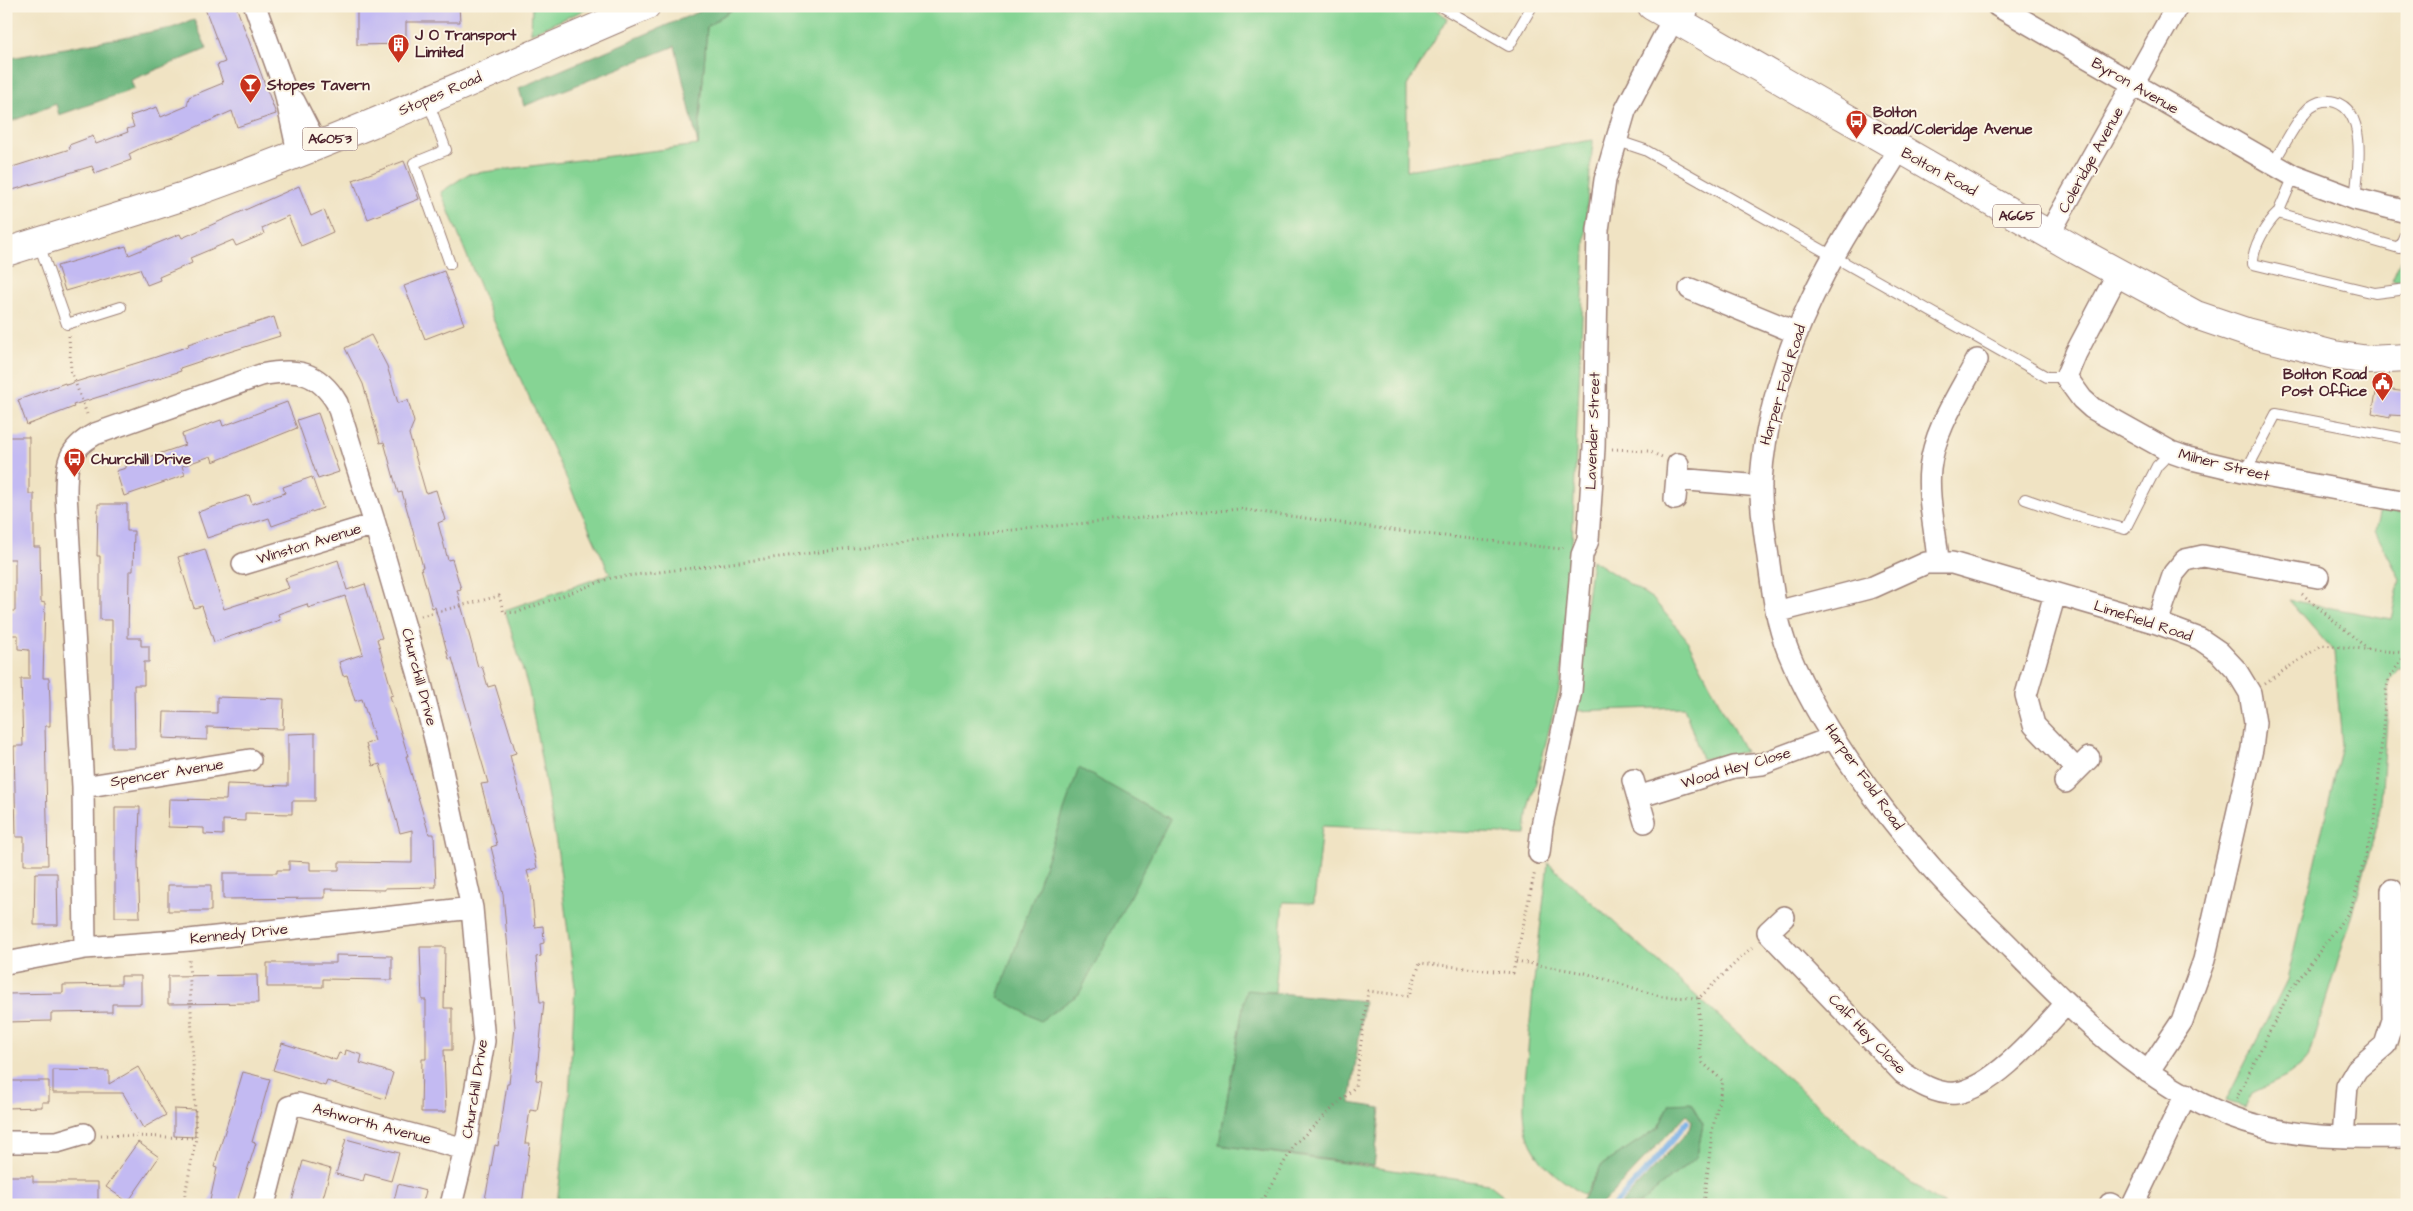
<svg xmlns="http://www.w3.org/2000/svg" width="2413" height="1211" font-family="'Architects Daughter',sans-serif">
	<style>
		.green { fill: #86d494; stroke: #687a60 }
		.forest { fill: #6cb67e; stroke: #5b6a54 }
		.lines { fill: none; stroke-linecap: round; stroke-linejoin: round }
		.stream { stroke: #77afe7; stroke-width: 5.5 }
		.building { fill: #c3baf2 }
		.service-casing { stroke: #9d8177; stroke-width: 12 }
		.minor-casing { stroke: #9d8177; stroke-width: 24 }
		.primary-casing { stroke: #9d8177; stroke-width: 30 }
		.path { stroke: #9d8177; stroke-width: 3; stroke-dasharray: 1 4; stroke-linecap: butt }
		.service { stroke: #fff; stroke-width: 10 }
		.minor { stroke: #fff; stroke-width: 21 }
		.primary { stroke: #fff; stroke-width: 28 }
		.labels { text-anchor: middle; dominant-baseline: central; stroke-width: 4; stroke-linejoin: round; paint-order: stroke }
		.shield { fill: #fcf5e5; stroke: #7f5f63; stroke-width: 1 }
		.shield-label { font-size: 14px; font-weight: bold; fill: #4a1f2b }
		.poi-label { font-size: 15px; font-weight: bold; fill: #4a1f2b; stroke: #fcf5e5; text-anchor: start }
		.street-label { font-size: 15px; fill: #4a1f2b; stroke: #fcf5e5 }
	</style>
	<rect width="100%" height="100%" fill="#fcf5e5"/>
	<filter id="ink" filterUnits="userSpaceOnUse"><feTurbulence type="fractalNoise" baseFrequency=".02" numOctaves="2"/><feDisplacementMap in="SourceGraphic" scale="10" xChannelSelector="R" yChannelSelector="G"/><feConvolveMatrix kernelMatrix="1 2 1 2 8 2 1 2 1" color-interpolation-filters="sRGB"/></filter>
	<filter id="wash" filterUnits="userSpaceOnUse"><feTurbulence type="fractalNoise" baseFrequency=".0096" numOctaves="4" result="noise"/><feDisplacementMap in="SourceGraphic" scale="20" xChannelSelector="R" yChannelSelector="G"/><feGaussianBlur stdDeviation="1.12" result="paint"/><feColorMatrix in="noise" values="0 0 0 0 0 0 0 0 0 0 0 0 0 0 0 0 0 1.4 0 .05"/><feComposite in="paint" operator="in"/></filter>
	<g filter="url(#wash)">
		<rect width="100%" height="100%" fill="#f0e3c3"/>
		<!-- green -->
		<path class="green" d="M532 6H594L531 33Z
			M738 6H1429L1448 18 1407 86V170L1593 140 1587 205 1572 544 1561 682 1528 814 1526 835 1322 826 1314 903 1283 902 1275 992 1246 991 1219 1145 1489 1184 1516 1205H557L569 1098 575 987 558 854 529 691 505 610 610 574 492 317 441 192 468 174 698 145 707 26Z
			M2407 245V282L2392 280Z
			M2380 509 2407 515V669H2398L2390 680 2381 802 2377 825 2353 913 2308 1057 2300 1067 2286 1077 2252 1093 2245 1107 2226 1101 2287 980 2342 745 2334 652 2289 600 2391 619 2400 579 2375 531Z
			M1592 560 1653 599 1686 638 1745 752 1702 759 1684 707 1573 711Z
			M1548 863 1880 1161 1944 1205H1638L1697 1156 1703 1124 1670 1104 1658 1128 1602 1165 1584 1195C1563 1181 1544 1169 1532 1146 1518 1118 1526 1079 1528 1049 1532 987 1541 925 1548 863Z"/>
		<!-- forest -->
		<path class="forest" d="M712 6H729L732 9 707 27 698 145 675 46 524 106 519 88Z
			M194 20 207 49 131 80 134 89 59 115 56 104 10 122 6 111V59L172 28Z
			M1079 768 1170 819 1079 994 1040 1021 998 997Z
			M1246 990 1364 1001 1350 1103 1381 1108 1374 1166 1219 1145Z
			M1691 1103 1703 1124 1697 1156 1638 1205H1620L1690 1129 1692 1121 1686 1115 1601 1205H1580L1602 1165 1658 1128 1670 1104Z"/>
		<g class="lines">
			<!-- stream -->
			<path class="stream" d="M1614 1205 1646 1171 1687 1122"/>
		</g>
		<g id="blocks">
			<!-- building -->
			<path class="building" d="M204 6H236L276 114 237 127 232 111 176 136 141 148 129 154 131 160 95 173 92 166 6 192V169L70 149 69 145 93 136 96 144 128 132 127 129 134 127 130 116 157 107 161 117 187 106 189 97 223 83 217 65 225 62Z
				M357 6H459L460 22H406V44L357 45Z
				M404 161 419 199 368 219 353 180Z
				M299 186 311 216 324 210 333 232 301 246 288 216 262 228 264 234 236 246 233 240 190 258 192 263 159 277 160 280 147 285 140 269 65 291 57 266 126 246 129 255 180 234 182 238Z
				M444 271 464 324 425 339 404 286Z
				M274 317 280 336 213 357 180 368 181 371 73 405 74 407 27 425 18 400 65 383 66 385 156 357 189 346 188 344Z
				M371 335 387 366 398 403 408 400 414 422 409 434 426 493 436 490 445 520 438 523 448 560 452 559 461 589 457 590 478 667 482 666 488 687 495 685 516 753 510 755 537 868 527 871 531 885 535 927 543 926 544 943 540 944 541 956 536 957 540 1002H544L536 1080 542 1081 537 1111 530 1110 525 1143H530L522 1205H484L495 1145 498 1146 507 1084H509L515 1027 503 894 491 847 497 845 481 784 488 783 452 658 449 659 435 607 432 608 421 568 423 567 402 492 398 493 384 442 380 443 363 384 345 348Z
				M2377 388 2407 392V416L2390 415V417L2372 413Z
				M287 402 297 428 213 462 211 456 182 466 185 475 124 496 116 471 126 468V465L185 445 182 434 221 420 223 426Z
				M318 413 339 472 318 479 297 420Z
				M6 437H29V494H34V547H40L41 602 45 603 43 678H49L50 702V726H45L48 865H24V837H16L14 746H23L21 679H29V650L18 649V635H8V626H7V611H15V559H6Z
				M312 477 323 508 272 526 269 518 207 538 198 512 249 495 252 504 285 493 283 487Z
				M98 504H127V531H134L133 571H129L128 638H141V646H149V662H144V685H134L135 748H112V620H100V556H97Z
				M205 549 224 609 289 588 285 578 338 560 347 590 365 584 382 638 377 639 393 695 390 696 408 756H406L429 834H434L436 887 385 888V890L325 889V898L223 899V873H277V870H289V861L310 862V870H339V862L412 863V830L400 833 380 764 373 766 366 744 375 741 362 699 355 701 347 675 343 676 339 662 363 654 345 596 308 608 307 604 278 614 280 620 214 642 202 606 194 608 178 557Z
				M217 697 284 699 283 729 207 727V740L163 738 164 712 217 713Z
				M315 733V801H292V814L245 813V821L223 820V835L204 834V828L168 827 169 799 226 800 227 784 288 786V734Z
				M115 807H140L138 863 140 917H115Z
				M35 873H57L58 925H34Z
				M168 885H211V911H168Z
				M420 947H445L444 1008H452V1050H444L446 1112H421L422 1059H426V1000H422Z
				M336 955 392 956V980L323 979V987H267V963H336Z
				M257 975 258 1003 168 1004V976Z
				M121 976H141V1004H112V1012L51 1013V1021L6 1022V994L63 993V985L121 984Z
				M282 1043 336 1060 339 1053 345 1055 346 1050 362 1055 360 1063 393 1073 385 1099 327 1081 325 1086 273 1070Z
				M138 1067 166 1115 143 1128 123 1093H53V1070L109 1071V1084Z
				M243 1072 270 1079 252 1142 256 1143 236 1205H209L217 1168 214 1167Z
				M6 1081H49V1102H42V1107L6 1108Z
				M174 1109 195 1110V1137L174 1136Z
				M346 1139 399 1153 391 1181 365 1174 363 1181 336 1174Z
				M138 1142 159 1157 128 1202 106 1187Z
				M303 1161 331 1169 321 1205H291Z
				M6 1176H33V1182H98V1204H6Z
				M398 1184 426 1191 422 1205H393Z"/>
		</g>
	</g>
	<g filter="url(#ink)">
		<use href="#blocks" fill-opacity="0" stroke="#9d8177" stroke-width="1"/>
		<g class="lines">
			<defs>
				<path id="service" d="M1440 6 1509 46 1532 6
					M1685 25 1696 6
					M428 101 446 150 414 163 450 264
					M1615 140 1645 150 2047 377H2066
					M2272 165C2283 148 2296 120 2310 107 2317 102 2326 99 2335 102 2368 112 2358 172 2355 199
					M2294 176 2278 213 2399 248 2407 230
					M2278 213C2266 224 2252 248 2253 264L2375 293 2407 289
					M39 244 67 324 121 307
					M2246 471 2276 414 2407 439
					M2025 499 2068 514 2125 529 2157 466 2171 452"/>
				<path id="minor" d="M255 6 284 87 298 152
					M1998 6 2294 176 2355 199 2407 212
					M294 101 316 144
					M1899 150C1870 198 1836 246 1812 298 1786 352 1764 422 1761 482 1760 505 1764 528 1767 550 1772 584 1775 619 1788 651 1820 729 1877 805 1932 868 1956 895 1983 920 2009 946 2074 1012 2143 1083 2231 1117 2288 1139 2346 1138 2407 1137
					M2049 234 2177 6
					M2118 273 2076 353 2066 377 2082 399 2092 408 2171 452 2188 458 2260 475 2407 502
					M1690 289 1797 333
					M1677 479 1761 486
					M1675 499 1678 464
					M1938 561C1936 531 1927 499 1930 469 1934 430 1959 394 1977 360
					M243 564 375 524
					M2055 594 2026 695 2034 725 2077 770
					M1776 612 1873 587 1926 563H1952L2157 623 2200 639 2219 652 2236 670 2250 693 2255 723 2252 749 2204 960 2182 1021 2148 1072
					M2157 623 2174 573 2185 560 2203 556 2318 577
					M1633 780 1645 822
					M2065 782 2089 758
					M83 787 250 760
					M1638 797 1734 767 1762 764 1834 737
					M1539 853 1542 826 1571 691 1582 555 1588 540 1594 448 1598 230 1605 180 1625 111 1673 19
					M1784 917 1768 932 1903 1073C1918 1083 1937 1095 1956 1093 1995 1087 2040 1032 2066 1004
					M85 948 83 787 66 493C66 463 68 449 95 434L261 375C296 368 318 371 337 403L375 524 418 672 436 743 472 908 484 1041 465 1149 451 1205
					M6 963 85 948 189 940 472 908
					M2343 1137 2347 1086 2357 1069 2385 1045 2393 1020 2392 890
					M6 1142H57L84 1134
					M2110 1204 2112 1205
					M264 1205 289 1107 298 1104 465 1149
					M2133 1205 2186 1094"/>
				<path id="primary" d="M1652 6 2078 251 2196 315 2246 332 2334 355 2369 360 2407 358
					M6 252C66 233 127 215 187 195 343 140 494 71 646 6"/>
			</defs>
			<!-- service casing -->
			<use href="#service" class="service-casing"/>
			<!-- minor casing -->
			<use href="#minor" class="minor-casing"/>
			<!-- primary casing -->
			<use href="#primary" class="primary-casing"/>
			<!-- path -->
			<path class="path" d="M69 336 71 371 88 417
				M1612 449 1648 451 1662 457
				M2302 594 2368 649
				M421 616 499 596 504 613 518 612 611 578 948 536 1239 509 1399 531 1562 549 1564 547
				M2265 683 2322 645 2406 653
				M1516 961 1585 973 1663 997 1699 998 1754 945
				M1699 998V1051L1703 1063 1723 1081 1712 1132 1704 1205
				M2236 1099 2290 991 2351 909 2375 821 2386 691 2389 678 2407 652
				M101 1135 196 1138
				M183 1205 196 1138 189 959
				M1259 1205 1295 1144 1355 1087 1368 991 1409 996 1420 963 1513 973 1535 871"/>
			<!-- service -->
			<use href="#service" class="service"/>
			<!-- minor -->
			<use href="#minor" class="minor"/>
			<!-- primary -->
			<use href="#primary" class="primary"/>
		</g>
	</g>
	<!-- icons -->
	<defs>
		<symbol id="building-pin" viewBox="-11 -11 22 30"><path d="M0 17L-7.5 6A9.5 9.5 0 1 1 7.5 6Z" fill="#c8321e" stroke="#fcf5e5"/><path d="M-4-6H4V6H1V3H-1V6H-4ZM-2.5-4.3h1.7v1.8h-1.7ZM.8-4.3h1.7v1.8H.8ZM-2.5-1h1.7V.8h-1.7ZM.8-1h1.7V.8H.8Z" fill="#fff"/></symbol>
		<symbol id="bar-pin" viewBox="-11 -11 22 30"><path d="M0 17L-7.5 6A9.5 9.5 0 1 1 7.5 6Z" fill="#c8321e" stroke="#fcf5e5"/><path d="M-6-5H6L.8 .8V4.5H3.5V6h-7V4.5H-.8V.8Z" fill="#fff"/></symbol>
		<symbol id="bus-pin" viewBox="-11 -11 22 30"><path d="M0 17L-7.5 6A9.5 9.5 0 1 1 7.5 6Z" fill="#c8321e" stroke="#fcf5e5"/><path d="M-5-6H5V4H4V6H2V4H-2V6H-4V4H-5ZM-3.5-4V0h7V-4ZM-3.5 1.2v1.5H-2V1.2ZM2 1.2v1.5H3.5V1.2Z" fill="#fff"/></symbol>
		<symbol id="civic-pin" viewBox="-11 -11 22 30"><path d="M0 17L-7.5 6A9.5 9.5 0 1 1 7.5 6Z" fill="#c8321e" stroke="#fcf5e5"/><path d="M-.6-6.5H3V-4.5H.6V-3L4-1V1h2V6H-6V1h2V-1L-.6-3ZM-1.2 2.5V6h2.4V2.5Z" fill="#fff"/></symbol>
	</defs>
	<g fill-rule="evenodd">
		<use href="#building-pin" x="386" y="32" width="25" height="34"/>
		<use href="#bar-pin" x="238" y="72" width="25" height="34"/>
		<use href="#bus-pin" x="1844" y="108" width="25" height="34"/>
		<use href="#civic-pin" x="2370" y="370" width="25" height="34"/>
		<use href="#bus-pin" x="62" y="446" width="25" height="34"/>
	</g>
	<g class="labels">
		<!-- shield labels -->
		<g class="shield">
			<rect x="302.5" y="127.5" width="55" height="23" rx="4"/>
			<rect x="1993" y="204.5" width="48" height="23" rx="4"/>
		</g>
		<g class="shield-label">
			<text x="330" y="139">A6053</text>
			<text x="2017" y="216">A665</text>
		</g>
		<!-- poi labels -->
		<g class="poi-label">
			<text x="415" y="35">J O Transport<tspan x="415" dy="17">Limited</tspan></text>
			<text x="267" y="85">Stopes Tavern</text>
			<text x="1873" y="112">Bolton<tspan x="1873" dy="17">Road/Coleridge Avenue</tspan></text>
			<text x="2367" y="374" text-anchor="end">Bolton Road<tspan x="2367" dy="17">Post Office</tspan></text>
			<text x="91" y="459">Churchill Drive</text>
		</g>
		<!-- street labels -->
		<g class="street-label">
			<text transform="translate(2135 86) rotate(30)">Byron Avenue</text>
			<text transform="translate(440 94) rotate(-23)">Stopes Road</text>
			<text transform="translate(2091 160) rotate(-61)">Coleridge Avenue</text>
			<text transform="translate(1939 172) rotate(29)">Bolton Road</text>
			<text transform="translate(1783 385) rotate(-73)">Harper Fold Road</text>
			<text transform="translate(1593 431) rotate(-88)">Lavender Street</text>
			<text transform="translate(2224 465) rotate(14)">Milner Street</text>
			<text transform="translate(309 544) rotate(-17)">Winston Avenue</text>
			<text transform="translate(2143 621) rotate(18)">Limefield Road</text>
			<text transform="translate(419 677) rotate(75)">Churchill Drive</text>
			<text transform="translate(1736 768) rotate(-16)">Wood Hey Close</text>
			<text transform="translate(167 773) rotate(-9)">Spencer Avenue</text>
			<text transform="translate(1864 777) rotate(55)">Harper Fold Road</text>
			<text transform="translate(239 934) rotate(-6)">Kennedy Drive</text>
			<text transform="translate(1867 1034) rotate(46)">Calf Hey Close</text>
			<text transform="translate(475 1089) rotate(-81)">Churchill Drive</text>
			<text transform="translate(372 1124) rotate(15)">Ashworth Avenue</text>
		</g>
	</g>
	<!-- margin -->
	<rect width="2413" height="1211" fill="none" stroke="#fcf5e5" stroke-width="25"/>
</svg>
